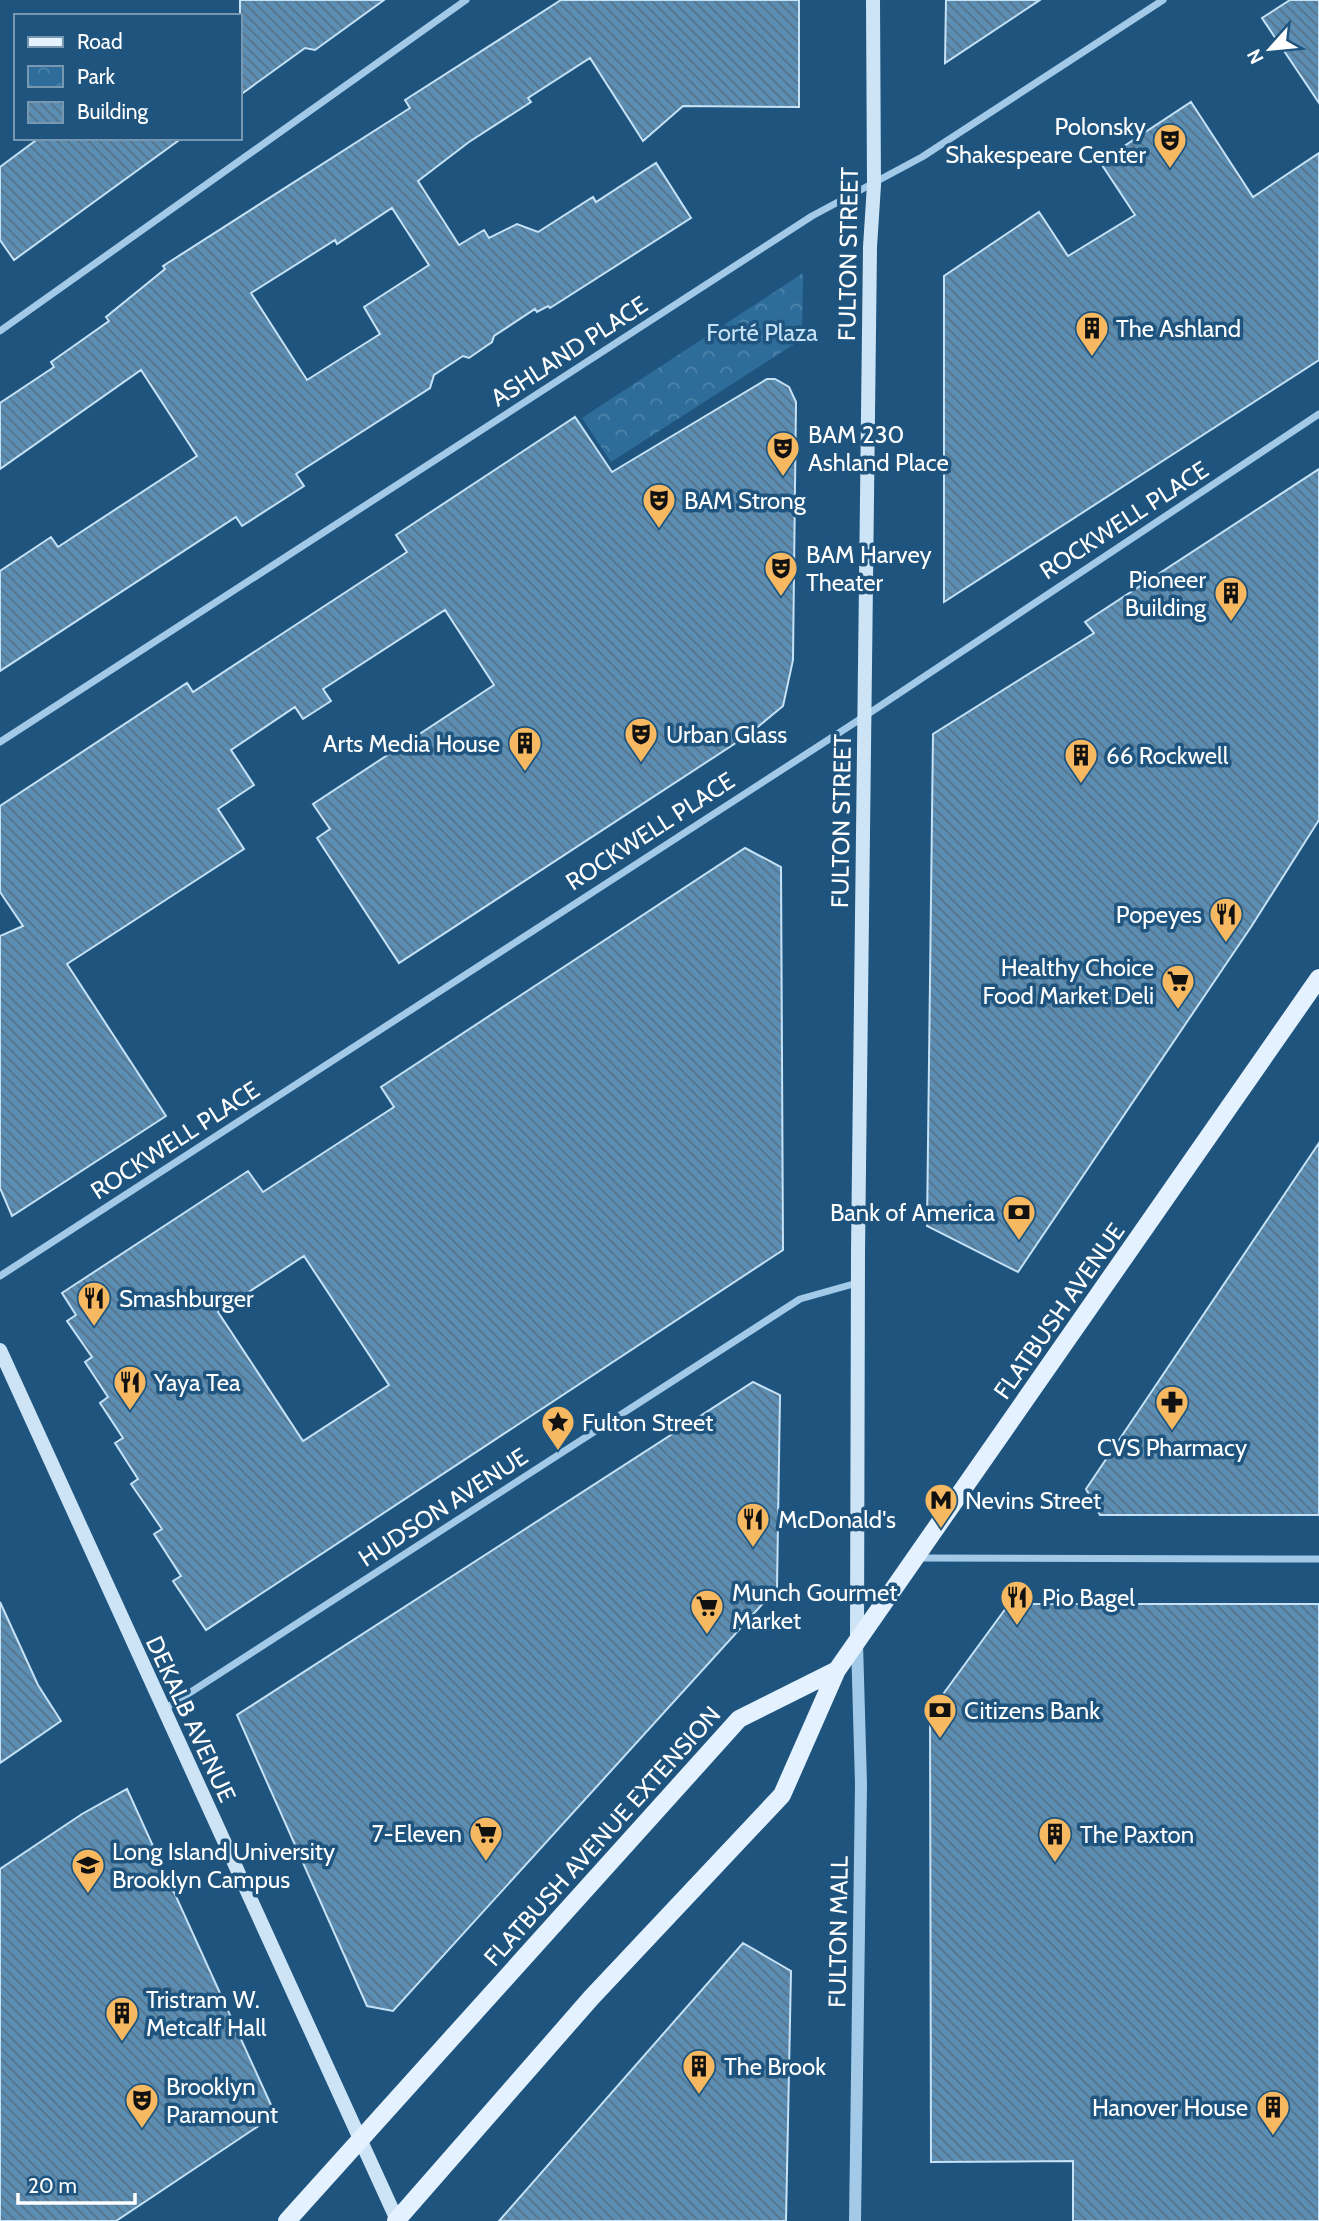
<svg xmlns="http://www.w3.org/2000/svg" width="1319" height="2221" font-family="Cabin,sans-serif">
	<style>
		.park { fill: url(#park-crowns) }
		.building { fill: url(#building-back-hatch); stroke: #c5e2f6; stroke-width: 2; fill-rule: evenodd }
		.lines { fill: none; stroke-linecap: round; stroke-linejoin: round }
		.minor { stroke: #a2cae8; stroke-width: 7 }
		.tertiary { stroke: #a2cae8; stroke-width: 12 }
		.secondary { stroke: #cce4f6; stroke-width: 14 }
		.primary { stroke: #e4f1fe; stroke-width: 18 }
		.labels { text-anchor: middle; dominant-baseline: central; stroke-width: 7; stroke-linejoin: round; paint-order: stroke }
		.poi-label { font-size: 24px; fill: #fff; stroke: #1e547e; text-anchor: start }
		.street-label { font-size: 24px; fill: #fff; stroke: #1e547e }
		.park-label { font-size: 24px; fill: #c5e2f6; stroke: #1e547e }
	</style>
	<defs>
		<pattern id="park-crowns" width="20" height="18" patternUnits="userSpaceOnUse" patternTransform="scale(1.75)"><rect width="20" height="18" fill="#2e6d9a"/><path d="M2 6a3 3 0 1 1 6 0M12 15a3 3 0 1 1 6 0" fill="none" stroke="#4d83a9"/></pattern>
		<pattern id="building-back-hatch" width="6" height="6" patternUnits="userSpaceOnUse" patternTransform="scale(1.75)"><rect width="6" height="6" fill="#5c8db2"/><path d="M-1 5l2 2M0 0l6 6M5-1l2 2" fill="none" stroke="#567389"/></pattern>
	</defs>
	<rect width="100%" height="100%" fill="#1e547e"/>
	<!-- park -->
	<path class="park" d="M803 273 802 339 611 462 582 418Z"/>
	<!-- building -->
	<path class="building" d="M240 0H384L315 50 305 48 240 95Z
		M561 0H799V107L683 106 643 141 590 58 528 98 531 102 469 142 418 181 459 245 484 230 489 238 517 224 538 232 593 197 596 202 656 163 691 218 550 308 548 306 537 312 535 309 494 336 492 342 469 358 463 356 434 375 430 388 296 474 304 486 242 526 236 517 0 671V571L51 537 58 547 197 456 141 370 0 469V403L54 367 51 362 109 321 106 317 165 269 163 266 410 108 405 100ZM392 208 429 265 364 307 380 334 307 380 251 293 335 240 337 244Z
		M946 0H1040L945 63Z
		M1290 0H1319V103L1262 18Z
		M1191 102 1253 197 1319 153V360L944 602V276L1039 212 1068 256 1135 215 1100 162Z
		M39 138H182L14 260 0 240V167Z
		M767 379H775L789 387 796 402 793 660 783 706 748 735 399 963 317 838 330 829 313 804 494 685 445 610 323 689 331 701 303 719 295 707 231 750 254 785 218 809 244 849 67 964 166 1116 12 1216 0 1188V936L23 926 0 892V806L187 683 193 692 407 552 396 535 575 417 612 472Z
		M1319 469V820L1251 927 1018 1272 927 1226 933 734 1094 633 1085 622Z
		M745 848 781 867 783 1250 206 1630 173 1581 181 1576 154 1534 162 1529 131 1484 138 1479 115 1443 123 1438 100 1403 108 1397 85 1362 92 1357 67 1321 76 1315 62 1293 248 1171 263 1192 394 1107 381 1087ZM304 1256 389 1385 303 1441 218 1312Z
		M1319 1143V1515H1100L1086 1489Z
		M753 1382 780 1395 777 1588 393 2011 367 2006 237 1715Z
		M0 1602 38 1685 61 1721 0 1763Z
		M1009 1604H1319V2221H1073V2161L931 2162 930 1712Z
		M127 1789 271 2105 269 2119 116 2221H0V1869L82 1814Z
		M743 1943 791 1971 786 2221H499Z"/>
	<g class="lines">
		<!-- minor -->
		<path class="minor" d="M0 331 466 0
			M0 742 812 216 922 157 1163 0
			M0 1276 865 716 1319 414
			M918 1558 1319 1559
			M163 1710 800 1299 857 1283"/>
		<!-- tertiary -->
		<path class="tertiary" d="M855 2221 861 1784 857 1643"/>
		<!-- secondary -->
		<path class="secondary" d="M0 1350 397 2220
			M857 1643 858 1252 870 247 874 185 873 0"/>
		<!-- primary -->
		<path class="primary" d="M287 2221 739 1719 837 1670
			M396 2221 591 1998 782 1795 837 1670 1319 978"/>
	</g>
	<!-- icons -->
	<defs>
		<symbol id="theatre-pin" viewBox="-11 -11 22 30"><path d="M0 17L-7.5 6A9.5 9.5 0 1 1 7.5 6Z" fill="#f6b861" stroke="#1e547e"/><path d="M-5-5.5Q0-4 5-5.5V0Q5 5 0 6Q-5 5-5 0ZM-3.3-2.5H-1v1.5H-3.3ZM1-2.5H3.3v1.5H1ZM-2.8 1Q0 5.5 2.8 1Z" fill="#111"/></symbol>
		<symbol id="building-pin" viewBox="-11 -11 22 30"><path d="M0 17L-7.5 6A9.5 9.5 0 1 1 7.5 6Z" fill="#f6b861" stroke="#1e547e"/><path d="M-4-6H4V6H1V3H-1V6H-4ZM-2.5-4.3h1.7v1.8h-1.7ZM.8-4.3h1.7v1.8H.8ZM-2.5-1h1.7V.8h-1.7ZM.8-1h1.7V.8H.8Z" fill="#111"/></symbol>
		<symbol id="restaurant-pin" viewBox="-11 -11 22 30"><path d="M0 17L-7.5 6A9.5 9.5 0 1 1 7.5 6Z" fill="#f6b861" stroke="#1e547e"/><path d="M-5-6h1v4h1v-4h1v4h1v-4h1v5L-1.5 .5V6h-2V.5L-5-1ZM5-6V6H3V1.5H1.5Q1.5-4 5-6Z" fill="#111"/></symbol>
		<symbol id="supermarket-pin" viewBox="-11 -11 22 30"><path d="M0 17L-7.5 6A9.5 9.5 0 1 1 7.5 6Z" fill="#f6b861" stroke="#1e547e"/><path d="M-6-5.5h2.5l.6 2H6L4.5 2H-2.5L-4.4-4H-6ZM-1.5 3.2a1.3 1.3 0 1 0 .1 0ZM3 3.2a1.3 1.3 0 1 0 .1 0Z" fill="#111"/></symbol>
		<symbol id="bank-pin" viewBox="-11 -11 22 30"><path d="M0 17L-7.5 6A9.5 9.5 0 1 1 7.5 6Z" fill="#f6b861" stroke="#1e547e"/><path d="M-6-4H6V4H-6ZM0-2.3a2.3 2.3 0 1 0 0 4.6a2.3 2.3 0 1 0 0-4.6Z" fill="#111"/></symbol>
		<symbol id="pharmacy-pin" viewBox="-11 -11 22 30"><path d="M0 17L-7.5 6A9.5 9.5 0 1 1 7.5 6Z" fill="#f6b861" stroke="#1e547e"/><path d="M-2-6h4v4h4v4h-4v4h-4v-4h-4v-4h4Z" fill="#111"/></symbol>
		<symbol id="sight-pin" viewBox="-11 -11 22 30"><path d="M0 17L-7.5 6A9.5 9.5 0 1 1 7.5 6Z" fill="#f6b861" stroke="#1e547e"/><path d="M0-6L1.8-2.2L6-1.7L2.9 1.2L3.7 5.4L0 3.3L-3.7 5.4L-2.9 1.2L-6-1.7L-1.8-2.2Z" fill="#111"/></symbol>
		<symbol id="metro-pin" viewBox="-11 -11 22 30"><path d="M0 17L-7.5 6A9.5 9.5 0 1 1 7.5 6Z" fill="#f6b861" stroke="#1e547e"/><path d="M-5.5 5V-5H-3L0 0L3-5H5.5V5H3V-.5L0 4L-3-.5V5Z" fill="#111"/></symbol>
		<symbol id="university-pin" viewBox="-11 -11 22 30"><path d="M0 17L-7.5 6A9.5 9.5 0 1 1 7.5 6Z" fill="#f6b861" stroke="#1e547e"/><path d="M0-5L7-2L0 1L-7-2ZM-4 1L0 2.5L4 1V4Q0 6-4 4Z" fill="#111"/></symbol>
	</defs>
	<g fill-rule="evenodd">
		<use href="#theatre-pin" x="1151" y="121" width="38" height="52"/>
		<use href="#building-pin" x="1073" y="309" width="38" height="52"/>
		<use href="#theatre-pin" x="764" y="429" width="38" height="52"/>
		<use href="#theatre-pin" x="640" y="481" width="38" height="52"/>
		<use href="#theatre-pin" x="762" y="549" width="38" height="52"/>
		<use href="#building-pin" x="1212" y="574" width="38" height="52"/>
		<use href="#theatre-pin" x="622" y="715" width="38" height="52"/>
		<use href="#building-pin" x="506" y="724" width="38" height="52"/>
		<use href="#building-pin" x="1062" y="736" width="38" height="52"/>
		<use href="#restaurant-pin" x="1207" y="895" width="38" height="52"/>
		<use href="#supermarket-pin" x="1159" y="962" width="38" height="52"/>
		<use href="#bank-pin" x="1000" y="1193" width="38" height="52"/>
		<use href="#restaurant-pin" x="75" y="1279" width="38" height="52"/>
		<use href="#restaurant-pin" x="111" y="1363" width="38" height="52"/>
		<use href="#pharmacy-pin" x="1153" y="1383" width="38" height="52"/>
		<use href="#sight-pin" x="539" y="1403" width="38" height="52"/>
		<use href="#metro-pin" x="922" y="1481" width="38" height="52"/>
		<use href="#restaurant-pin" x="734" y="1500" width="38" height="52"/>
		<use href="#restaurant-pin" x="998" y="1578" width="38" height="52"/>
		<use href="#supermarket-pin" x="688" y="1587" width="38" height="52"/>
		<use href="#bank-pin" x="921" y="1691" width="38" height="52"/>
		<use href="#supermarket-pin" x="467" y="1814" width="38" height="52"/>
		<use href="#building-pin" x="1036" y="1815" width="38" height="52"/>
		<use href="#university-pin" x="69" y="1846" width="38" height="52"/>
		<use href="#building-pin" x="103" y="1994" width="38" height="52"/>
		<use href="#building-pin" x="680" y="2047" width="38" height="52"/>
		<use href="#theatre-pin" x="123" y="2081" width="38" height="52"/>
		<use href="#building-pin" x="1254" y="2088" width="38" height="52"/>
	</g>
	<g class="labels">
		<!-- poi labels -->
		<g class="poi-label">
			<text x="1146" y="126" text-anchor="end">Polonsky<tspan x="1146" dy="28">Shakespeare Center</tspan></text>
			<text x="1116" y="328">The Ashland</text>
			<text x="808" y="434">BAM 230<tspan x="808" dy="28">Ashland Place</tspan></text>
			<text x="684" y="500">BAM Strong</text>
			<text x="806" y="554">BAM Harvey<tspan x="806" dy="28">Theater</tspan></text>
			<text x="1206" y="579" text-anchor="end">Pioneer<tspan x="1206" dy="28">Building</tspan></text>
			<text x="666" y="734">Urban Glass</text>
			<text x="500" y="743" text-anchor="end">Arts Media House</text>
			<text x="1106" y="755">66 Rockwell</text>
			<text x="1202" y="914" text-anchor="end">Popeyes</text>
			<text x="1154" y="967" text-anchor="end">Healthy Choice<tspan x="1154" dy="28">Food Market Deli</tspan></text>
			<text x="995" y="1212" text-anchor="end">Bank of America</text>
			<text x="119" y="1298">Smashburger</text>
			<text x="154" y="1382">Yaya Tea</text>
			<text x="582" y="1422">Fulton Street</text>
			<text x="1172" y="1447" text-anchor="middle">CVS Pharmacy</text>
			<text x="965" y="1500">Nevins Street</text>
			<text x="778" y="1519">McDonald's</text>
			<text x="732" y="1592">Munch Gourmet<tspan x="732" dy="28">Market</tspan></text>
			<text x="1042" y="1597">Pio Bagel</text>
			<text x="964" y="1710">Citizens Bank</text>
			<text x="462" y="1833" text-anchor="end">7-Eleven</text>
			<text x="1080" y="1834">The Paxton</text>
			<text x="112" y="1851">Long Island University<tspan x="112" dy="28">Brooklyn Campus</tspan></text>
			<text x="146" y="1999">Tristram W.<tspan x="146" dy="28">Metcalf Hall</tspan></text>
			<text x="724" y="2066">The Brook</text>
			<text x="166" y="2086">Brooklyn<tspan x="166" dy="28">Paramount</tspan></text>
			<text x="1248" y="2107" text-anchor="end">Hanover House</text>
		</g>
		<!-- street labels -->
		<g class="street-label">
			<text transform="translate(848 254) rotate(-89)">FULTON STREET</text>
			<text transform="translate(569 351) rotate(-33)">ASHLAND PLACE</text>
			<text transform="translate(1124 520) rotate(-33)">ROCKWELL PLACE</text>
			<text transform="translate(841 821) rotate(-89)">FULTON STREET</text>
			<text transform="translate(650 831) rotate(-33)">ROCKWELL PLACE</text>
			<text transform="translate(175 1140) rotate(-33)">ROCKWELL PLACE</text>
			<text transform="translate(1059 1311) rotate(-55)">FLATBUSH AVENUE</text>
			<text transform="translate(443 1507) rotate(-33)">HUDSON AVENUE</text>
			<text transform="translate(191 1719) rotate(65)">DEKALB AVENUE</text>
			<text transform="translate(602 1836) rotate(-48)">FLATBUSH AVENUE EXTENSION</text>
			<text transform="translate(838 1932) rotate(-89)">FULTON MALL</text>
		</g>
		<!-- park labels -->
		<g class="park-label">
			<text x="762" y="332">Forté Plaza</text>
		</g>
	</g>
	<!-- legend -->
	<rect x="14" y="14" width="228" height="126" fill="#1e547e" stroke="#7898b2" stroke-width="2"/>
	<rect x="28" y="37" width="35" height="10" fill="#e4f1fe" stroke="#7898b2" stroke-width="2"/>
	<text x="77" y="49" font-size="21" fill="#ffffff">Road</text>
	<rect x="28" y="66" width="35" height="21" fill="url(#park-crowns)" stroke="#7898b2" stroke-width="2"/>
	<text x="77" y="84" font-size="21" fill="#ffffff">Park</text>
	<rect x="28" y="102" width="35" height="21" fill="url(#building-back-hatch)" stroke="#7898b2" stroke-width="2"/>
	<text x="77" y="119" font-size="21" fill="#ffffff">Building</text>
	<!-- north arrow -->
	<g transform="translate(1270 49) rotate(243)" stroke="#1e547e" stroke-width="5" paint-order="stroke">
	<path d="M0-5L12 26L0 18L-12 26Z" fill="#ffffff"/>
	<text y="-10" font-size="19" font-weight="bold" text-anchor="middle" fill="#ffffff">N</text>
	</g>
	<!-- scale -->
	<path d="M18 2193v10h117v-10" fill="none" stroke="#ffffff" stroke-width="3.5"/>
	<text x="28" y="2193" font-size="21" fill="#ffffff" stroke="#1e547e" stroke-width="5" paint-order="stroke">20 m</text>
</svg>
